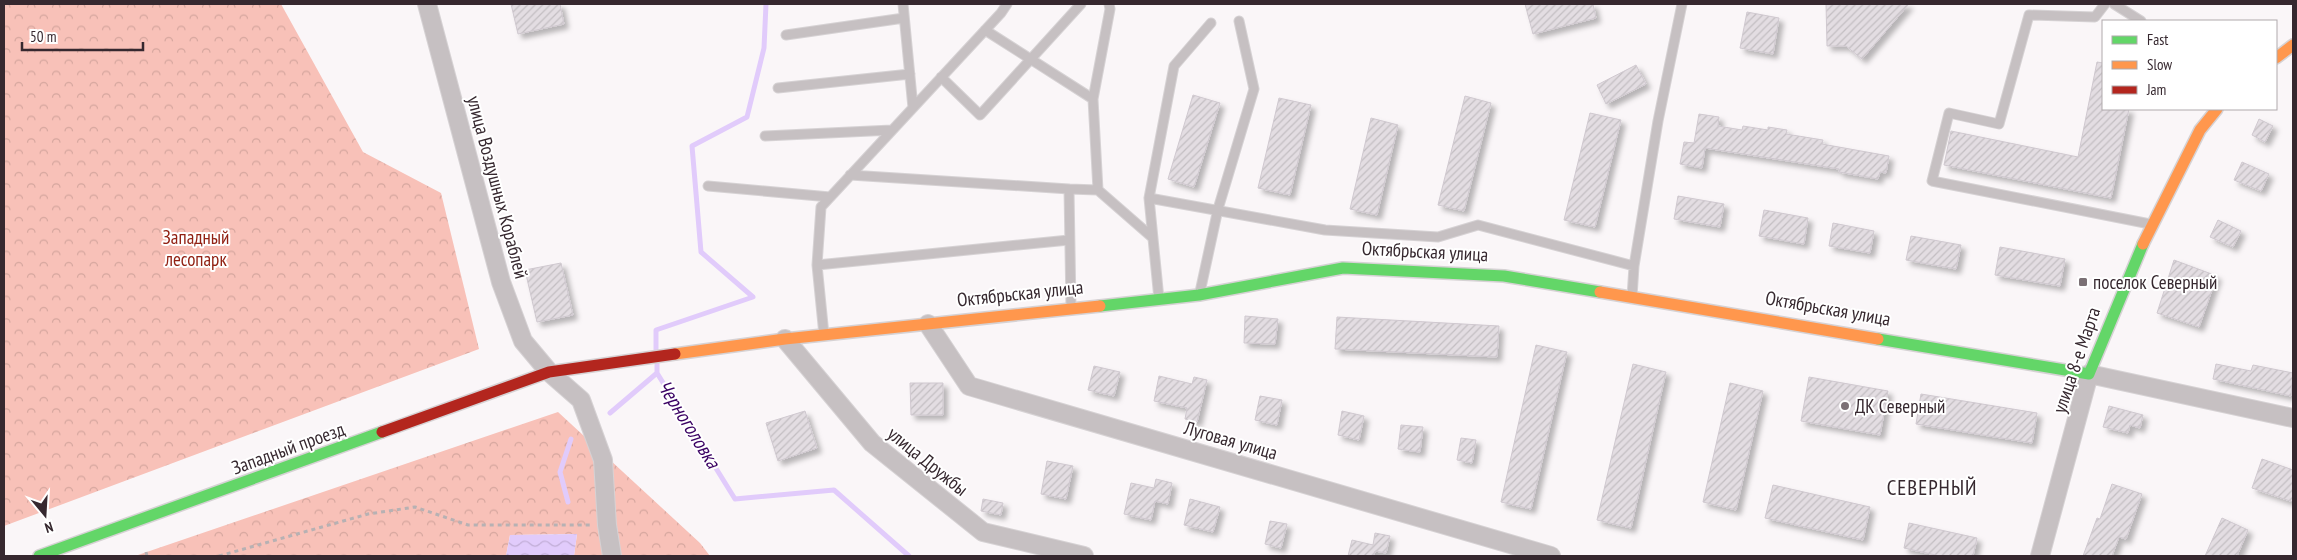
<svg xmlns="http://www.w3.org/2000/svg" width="2297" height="560" font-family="'PT Sans Narrow',sans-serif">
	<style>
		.forest { fill: url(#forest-crowns) }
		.water { fill: url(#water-waves) }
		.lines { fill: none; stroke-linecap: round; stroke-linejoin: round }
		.stream { stroke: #e1cbfb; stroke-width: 5 }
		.building { fill: url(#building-hatch); stroke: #cfc8cf; filter: url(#shadow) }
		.lane-casing { stroke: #d6d2d4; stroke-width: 11 }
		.street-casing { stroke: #d6d2d4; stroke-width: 20 }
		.fast-casing { stroke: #d6d2d4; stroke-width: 14 }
		.slow-casing { stroke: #d6d2d4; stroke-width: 14 }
		.jam-casing { stroke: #d6d2d4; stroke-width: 14 }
		.path { stroke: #b7b1b3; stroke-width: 3; stroke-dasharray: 4 4; stroke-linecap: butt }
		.lane { stroke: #c6c0c2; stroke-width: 9 }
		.street { stroke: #c6c0c2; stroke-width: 18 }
		.fast { stroke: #63d668; stroke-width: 11 }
		.slow { stroke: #ff974d; stroke-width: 11 }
		.jam { stroke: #b3261e; stroke-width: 11 }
		.poi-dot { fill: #7b7075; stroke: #fff; stroke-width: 2 }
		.labels { text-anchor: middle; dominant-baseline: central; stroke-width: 4; stroke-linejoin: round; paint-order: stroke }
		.street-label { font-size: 19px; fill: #36282f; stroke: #fff }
		.park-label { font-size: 19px; fill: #912113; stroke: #fff }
		.poi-label { font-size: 19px; fill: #36282f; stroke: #fff; text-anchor: start }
		.water-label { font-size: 20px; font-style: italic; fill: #3a0063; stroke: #fff }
		.quarter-label { font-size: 21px; letter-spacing: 1px; fill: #36282f; stroke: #fff }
	</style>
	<defs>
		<pattern id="forest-crowns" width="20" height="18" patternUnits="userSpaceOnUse" patternTransform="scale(1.25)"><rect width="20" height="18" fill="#f8c1b8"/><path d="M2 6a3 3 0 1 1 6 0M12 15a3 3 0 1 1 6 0" fill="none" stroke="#d5a69e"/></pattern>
		<pattern id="water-waves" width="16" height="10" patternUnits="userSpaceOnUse" patternTransform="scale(1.25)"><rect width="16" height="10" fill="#e1cbfb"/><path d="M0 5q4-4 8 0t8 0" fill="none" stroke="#c2aed7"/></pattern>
		<pattern id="building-hatch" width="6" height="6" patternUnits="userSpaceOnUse" patternTransform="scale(1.25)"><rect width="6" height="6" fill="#e3dde2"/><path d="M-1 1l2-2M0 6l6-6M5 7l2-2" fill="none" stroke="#c3bec2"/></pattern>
		<filter id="shadow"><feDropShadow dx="4.5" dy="4.5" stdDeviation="2.5" flood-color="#0004"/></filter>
	</defs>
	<rect width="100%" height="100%" fill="#faf6f8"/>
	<!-- forest -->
	<path class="forest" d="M4 4H281L363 152 441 193 479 349 4 526Z
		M558 412 700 543 710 556H574L577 534 510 535 506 556H135Z"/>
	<!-- water -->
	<path class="water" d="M577 534 574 556H506L510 535Z"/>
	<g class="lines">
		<!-- stream -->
		<path class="stream" d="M656 351V330L753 297 701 252 692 146 747 117 764 48 766 4
			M657 364V373L735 499 834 490 909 556
			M610 413 657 373
			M568 502 560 472 571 439"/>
	</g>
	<!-- building -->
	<path class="building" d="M511 4H560L564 24 518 34Z
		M1525 4H1593L1596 18 1533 34Z
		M1826 4H1909L1862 59 1846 46H1827Z
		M1747 12 1779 18 1773 54 1740 48Z
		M2097 62 2103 63V109H2129L2111 198 1944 165 1951 131 2078 157Z
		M1636 65 1646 84 1606 104 1597 85Z
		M1193 95 1220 103 1194 187 1168 179Z
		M1465 96 1491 103 1464 211 1438 205Z
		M1279 98 1311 105 1290 195 1258 188Z
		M1590 113 1621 120 1595 227 1564 220Z
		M1699 114 1719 117 1718 126 1742 130 1743 126 1768 130V127L1787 130 1786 134 1823 140 1822 144 1889 156 1886 173 1880 172 1878 179 1839 172V169L1705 148 1702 168 1680 164 1684 142 1694 143Z
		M1371 118 1398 125 1377 215 1350 209Z
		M2259 119 2273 126 2265 142 2252 135Z
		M2242 162 2269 174 2261 191 2234 180Z
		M1678 196 1724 204 1720 227 1674 219Z
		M1764 210 1808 218 1804 244 1759 236Z
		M2218 220 2241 231 2233 247 2210 237Z
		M1833 223 1874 231 1870 253 1829 246Z
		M1911 236 1961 245 1956 269 1906 260Z
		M2000 247 2065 259 2060 286 1995 275Z
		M2174 260 2217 276 2199 327 2157 313Z
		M561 263 573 315 537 322 525 270Z
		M1245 316 1278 319 1275 344 1244 343Z
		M1337 317 1499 326 1497 357 1335 349Z
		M1536 345 1567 352 1531 509 1501 502Z
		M1633 364 1666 372 1631 528 1597 520Z
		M2216 364 2251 371 2253 365 2293 373 2291 396 2213 379Z
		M1094 366 1120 372 1114 396 1088 390Z
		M1159 376 1192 384 1194 377 1207 380 1197 422 1185 419 1187 408 1154 401Z
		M1809 377 1888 391 1880 435 1801 421Z
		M910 383H943V415H911Z
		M1730 383 1763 391 1736 510 1703 502Z
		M1921 394 2037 413 2032 443 1916 424Z
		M1260 396 1282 400 1277 425 1255 420Z
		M2109 406 2143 415 2140 428 2130 425 2128 433 2103 427Z
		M805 411 817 448 778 461 766 423Z
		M1342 411 1364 416 1359 440 1338 435Z
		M1401 425 1423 427 1420 452 1398 449Z
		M1461 438 1476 440 1472 463 1457 460Z
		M2262 459 2293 470V502L2252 488Z
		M1047 461 1073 466 1066 499 1041 494Z
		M1156 479 1172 483 1168 504 1155 501 1151 520 1124 514 1131 483 1154 488Z
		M2112 484 2142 494 2126 539 2119 537 2112 556H2083L2097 518 2100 519Z
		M1773 485 1870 507 1863 540 1765 518Z
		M983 499 1003 503 1001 515 981 511Z
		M1190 499 1220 507 1213 532 1184 525Z
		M2222 518 2248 530 2237 556H2205Z
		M1270 521 1287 524 1281 548 1265 544Z
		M1909 523 1977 538 1973 556H1940L1904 548Z
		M1375 533 1390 536 1386 553 1375 551 1374 556H1348L1352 540 1373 545Z"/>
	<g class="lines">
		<defs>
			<path id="lane" d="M903 4 913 108
				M2105 4 2095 17 2029 15 1999 124 1949 113 1932 181 2150 224
				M2114 4 2141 21
				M985 30 1093 99
				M786 35 904 18
				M941 77 980 115 1081 4
				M778 88 910 74
				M765 136 892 130
				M850 175 1069 189
				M708 186 830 197
				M1098 190 1153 238
				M1149 198 1325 230 1438 237 1478 225 1634 266
				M817 265 1069 240
				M1200 292 1218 209 1254 89 1239 21
				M1632 297 1634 266 1658 121 1682 4
				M1159 299 1149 198 1174 66 1211 23
				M1071 308 1069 189 1098 190 1093 99 1110 9 1109 4
				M824 335 817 265 821 207 1001 13 1007 4"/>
			<path id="street" d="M427 4 501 282 523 341 549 372 581 400 603 460 607 525 612 556
				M928 324 969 386 1551 556
				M785 339 872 443 983 532 1084 556
				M2040 556 2089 374 2293 418"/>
			<path id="fast" d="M1100 306 1199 295 1343 268 1504 276 1600 292
				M1878 339 2089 374 2143 244
				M39 556 382 432"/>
			<path id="slow" d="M2276 58 2293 45
				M2143 244 2200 130 2217 109
				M1600 292 1878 339
				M675 354 785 339 1100 306"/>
			<path id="jam" d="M382 432 549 372 675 354"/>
		</defs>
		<!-- lane casing -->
		<use href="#lane" class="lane-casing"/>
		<!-- street casing -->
		<use href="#street" class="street-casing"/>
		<!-- fast casing -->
		<use href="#fast" class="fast-casing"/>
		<!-- slow casing -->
		<use href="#slow" class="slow-casing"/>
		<!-- jam casing -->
		<use href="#jam" class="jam-casing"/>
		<!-- path -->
		<path class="path" d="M146 552 147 556
			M219 556 368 514 415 507 468 525H591"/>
		<!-- lane -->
		<use href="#lane" class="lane"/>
		<!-- street -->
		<use href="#street" class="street"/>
		<!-- fast -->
		<use href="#fast" class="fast"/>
		<!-- slow -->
		<use href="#slow" class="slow"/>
		<!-- jam -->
		<use href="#jam" class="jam"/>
	</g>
	<!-- markers -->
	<g class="poi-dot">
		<rect x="2078" y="277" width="10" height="10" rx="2.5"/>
		<circle cx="1845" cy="406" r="5"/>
	</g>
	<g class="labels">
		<!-- street labels -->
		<g class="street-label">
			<text transform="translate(498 187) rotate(75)">улица Воздушных Кораблей</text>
			<text transform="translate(1425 251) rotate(3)">Октябрьская улица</text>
			<text transform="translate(1020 293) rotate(-6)">Октябрьская улица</text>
			<text transform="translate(1828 308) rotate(10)">Октябрьская улица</text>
			<text transform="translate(2076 360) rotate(-71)">улица 8-е Марта</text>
			<text transform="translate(1231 440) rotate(16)">Луговая улица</text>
			<text transform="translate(288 448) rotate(-20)">Западный проезд</text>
			<text transform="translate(928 461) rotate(39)">улица Дружбы</text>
		</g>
		<!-- park labels -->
		<g class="park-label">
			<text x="196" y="237">Западный<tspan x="196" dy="22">лесопарк</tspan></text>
		</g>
		<!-- poi labels -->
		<g class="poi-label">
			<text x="2093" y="282">поселок Северный</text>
			<text x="1855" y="406">ДК Северный</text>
		</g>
		<!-- water labels -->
		<g class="water-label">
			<text transform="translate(689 424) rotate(58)">Черноголовка</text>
		</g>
		<!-- quarter labels -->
		<g class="quarter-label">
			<text x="1932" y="487">СЕВЕРНЫЙ</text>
		</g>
	</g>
	<!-- border -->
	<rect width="2297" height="560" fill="none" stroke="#36282f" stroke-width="10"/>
	<!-- legend -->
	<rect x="2102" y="20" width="175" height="90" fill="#ffffff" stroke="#afa9ac"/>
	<rect x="2112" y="36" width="25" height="8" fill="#63d668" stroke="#afa9ac"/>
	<text x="2147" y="45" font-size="15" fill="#36282f">Fast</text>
	<rect x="2112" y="61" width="25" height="8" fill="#ff974d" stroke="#afa9ac"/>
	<text x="2147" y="70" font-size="15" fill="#36282f">Slow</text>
	<rect x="2112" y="86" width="25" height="8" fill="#b3261e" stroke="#afa9ac"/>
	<text x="2147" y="95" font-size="15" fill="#36282f">Jam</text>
	<!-- north arrow -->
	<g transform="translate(45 515) rotate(162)" stroke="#ffffff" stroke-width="4" paint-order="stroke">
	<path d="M0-4L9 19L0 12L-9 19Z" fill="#36282f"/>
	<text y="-8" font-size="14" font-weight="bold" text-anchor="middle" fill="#36282f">N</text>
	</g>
	<!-- scale -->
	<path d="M22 42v8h121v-8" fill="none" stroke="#36282f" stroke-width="2.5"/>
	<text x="30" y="42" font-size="15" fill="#36282f" stroke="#ffffff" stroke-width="4" paint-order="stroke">50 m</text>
</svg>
